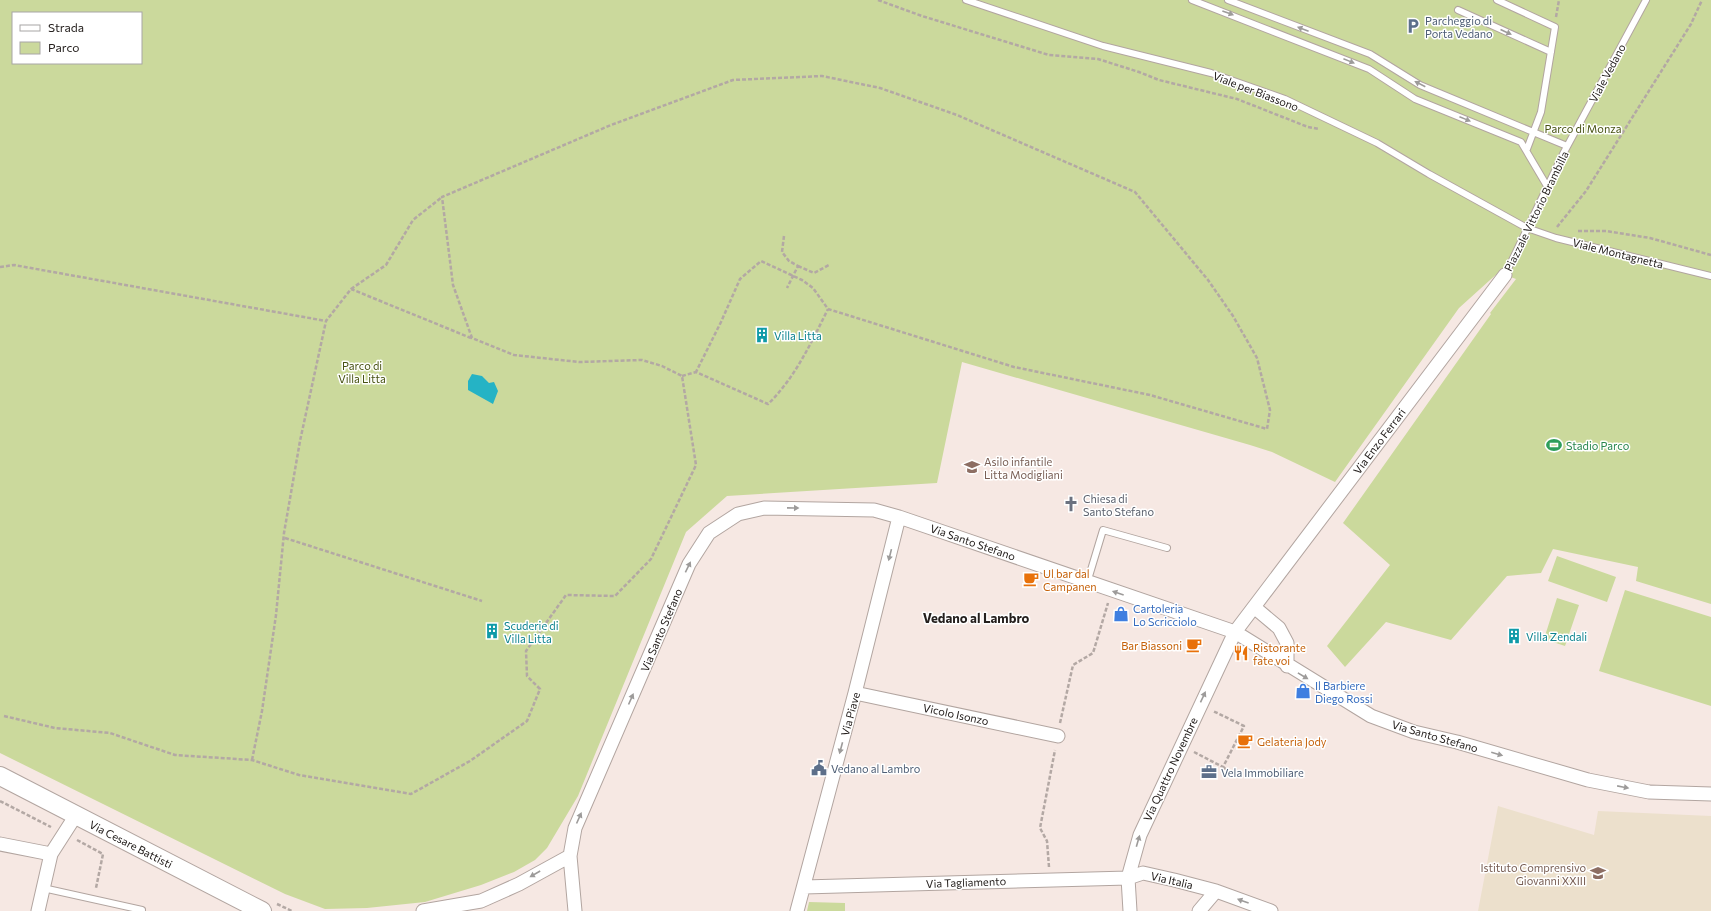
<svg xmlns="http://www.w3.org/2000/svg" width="1711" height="911" font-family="Commissioner,sans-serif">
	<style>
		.education { fill: #ece0cc }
		.green { fill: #cbd99c; fill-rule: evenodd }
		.water { fill: #25b3c5 }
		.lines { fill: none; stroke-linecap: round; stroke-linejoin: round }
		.lane-casing { stroke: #b2a5a0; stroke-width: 8 }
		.street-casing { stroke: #b2a5a0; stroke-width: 15 }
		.secondary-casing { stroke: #b2a5a0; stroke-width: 20 }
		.path { stroke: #b3a8a4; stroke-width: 2.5; stroke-dasharray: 4 2; stroke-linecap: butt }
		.lane { stroke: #fff; stroke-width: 6 }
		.street { stroke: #fff; stroke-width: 13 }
		.secondary { stroke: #fff; stroke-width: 18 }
		.oneway { fill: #9d9b9a }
		.labels { text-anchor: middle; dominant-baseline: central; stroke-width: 3; stroke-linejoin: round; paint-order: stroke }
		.service-label { font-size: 11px; fill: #4e5e75; stroke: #fff; text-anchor: start }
		.street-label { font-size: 11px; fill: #25201e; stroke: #fff }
		.park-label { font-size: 11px; fill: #475212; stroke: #fff }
		.culture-label { font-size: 11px; fill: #0d838f; stroke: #fff; text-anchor: start }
		.leisure-label { font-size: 11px; fill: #27864d; stroke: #fff; text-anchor: start }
		.education-label { font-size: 11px; fill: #785e54; stroke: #fff; text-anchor: start }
		.worship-label { font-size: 11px; fill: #5b616d; stroke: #fff; text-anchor: start }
		.food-label { font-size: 11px; fill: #c56008; stroke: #fff; text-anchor: start }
		.shop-label { font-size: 11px; fill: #366cbe; stroke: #fff; text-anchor: start }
		.quarter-label { font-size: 13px; font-weight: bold; fill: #25201e; stroke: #fff }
	</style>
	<rect width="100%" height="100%" fill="#f6e8e3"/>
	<!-- education -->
	<path class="education" d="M1498 806 1594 835 1598 811 1711 816V911H1478Z"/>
	<!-- green -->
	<path class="green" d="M0 0H1711V604L1636 581 1638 567 1553 549 1541 573 1507 576 1451 640 1386 622 1345 667 1327 646 1390 565 1343 523 1491 314 1490 313 1516 279 1505 275 1500 271 1459 308 1335 482 1272 452 1250 445 962 362 937 483 727 496 686 532 578 796 547 848 535 860 514 872 481 885 425 902 367 908 325 909 285 894 0 753ZM13 13H141V63H13Z
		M1557 556 1616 577 1607 602 1548 581Z
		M1625 590 1711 617V706L1599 671Z
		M1557 598 1579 605 1565 646 1544 639Z
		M809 902 845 903V911H807Z"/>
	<!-- water -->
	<path class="water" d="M472 374 482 376 489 383 494 382 498 391 493 404 468 390V381Z"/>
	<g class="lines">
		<defs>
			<path id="lane" d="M966 0 1103 46 1211 73 1285 99 1377 143 1429 174 1527 228 1556 238 1711 276
				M1192 0 1369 69 1415 99 1521 142 1547 186
				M1228 0 1370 54 1420 85 1567 146
				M1497 0 1555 27 1541 112 1527 149
				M1458 10 1551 52
				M1505 275 1563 154 1646 0
				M1087 583 1103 530 1167 548
				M43 888 142 910"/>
			<path id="street" d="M1254 607 1279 628 1287 643V666
				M855 693 1058 736
				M0 844 51 854
				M804 887 1128 878 1143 873 1174 880 1216 891 1271 911
				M38 911 51 854 76 815
				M423 911 481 901 519 884 570 856
				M575 911 570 856 575 828 689 564 709 533 738 514 764 508 874 510 899 517 1235 632 1371 716 1414 732 1457 742 1588 780 1649 792 1711 794
				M797 911 855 693 899 517
				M1130 911 1128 878 1140 835 1235 632 1505 275
				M1199 911 1216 891"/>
			<path id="secondary" d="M0 776 262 911"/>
		</defs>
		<!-- lane casing -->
		<use href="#lane" class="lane-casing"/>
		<!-- street casing -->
		<use href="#street" class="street-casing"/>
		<!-- secondary casing -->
		<use href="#secondary" class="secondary-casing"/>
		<!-- path -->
		<path class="path" d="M878 0 922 16 1049 55 1098 59 1139 72 1159 80 1237 99 1308 127 1319 129
			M1556 17 1559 0
			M1557 227 1586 191 1691 24 1702 0
			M1578 231H1606L1650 238 1711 255
			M784 236 782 252 789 261 798 266 787 288
			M798 266 814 273 829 265
			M0 267 14 265 326 321
			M351 289 386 265 413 220 442 197
			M682 376 696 372 768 404C795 378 811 343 828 309
			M285 538 482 601
			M4 716 55 728 110 733 175 755 252 760 299 775 411 794 470 761 527 721 540 689 527 676 526 651 566 595 615 596 651 559 696 465 682 376 662 366 642 360 579 362 514 355 472 338 453 285 442 197 611 125 733 80 822 76 880 88 957 115 1135 192 1208 280 1233 316 1257 358 1270 410 1267 429 1150 395 1014 367 828 309 813 288 802 280 761 261 740 279 721 322 696 372
			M1060 723 1073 665 1093 653 1108 603
			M1194 752 1223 767 1244 726 1213 711
			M252 760 262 711 276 615 284 533 300 441 326 321 351 289 471 338
			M1223 767 1227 770
			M0 801 51 827
			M77 840 103 854 96 888
			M1049 867 1047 841 1040 828 1055 750
			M277 904 292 911"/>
		<!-- lane -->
		<use href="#lane" class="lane"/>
		<!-- street -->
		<use href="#street" class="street"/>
		<!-- secondary -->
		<use href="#secondary" class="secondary"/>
	</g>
	<!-- one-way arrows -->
	<defs><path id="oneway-solid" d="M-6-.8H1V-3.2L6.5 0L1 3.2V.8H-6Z"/></defs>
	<g class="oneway">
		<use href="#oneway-solid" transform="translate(1228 13) rotate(20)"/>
		<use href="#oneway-solid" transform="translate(1303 29) rotate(-159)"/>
		<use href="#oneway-solid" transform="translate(1506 32) rotate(24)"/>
		<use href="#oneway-solid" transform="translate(1349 61) rotate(22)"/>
		<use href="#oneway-solid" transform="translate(1420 84) rotate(-153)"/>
		<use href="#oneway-solid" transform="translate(1465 119) rotate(22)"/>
		<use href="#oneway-solid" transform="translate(793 508) rotate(1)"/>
		<use href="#oneway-solid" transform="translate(890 555) rotate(104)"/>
		<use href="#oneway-solid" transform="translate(688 567) rotate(-64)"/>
		<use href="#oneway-solid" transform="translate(1118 593) rotate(-161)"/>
		<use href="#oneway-solid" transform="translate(1303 676) rotate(31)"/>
		<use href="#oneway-solid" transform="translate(1203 697) rotate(-65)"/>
		<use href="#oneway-solid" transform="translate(631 699) rotate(-66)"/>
		<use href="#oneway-solid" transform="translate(841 748) rotate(105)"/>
		<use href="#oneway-solid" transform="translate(1497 754) rotate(16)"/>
		<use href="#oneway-solid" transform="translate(1623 787) rotate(11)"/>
		<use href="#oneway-solid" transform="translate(579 818) rotate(-66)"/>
		<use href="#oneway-solid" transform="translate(1138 841) rotate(-74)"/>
		<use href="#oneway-solid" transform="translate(535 874) rotate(150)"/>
		<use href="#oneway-solid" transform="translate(1243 901) rotate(-160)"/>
	</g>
	<!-- icons -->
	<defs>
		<symbol id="parking-bare" viewBox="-9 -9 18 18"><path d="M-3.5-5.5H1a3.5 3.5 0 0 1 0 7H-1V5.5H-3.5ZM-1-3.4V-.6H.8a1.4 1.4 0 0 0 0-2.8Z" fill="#5c6f8a" stroke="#fff" stroke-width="2.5" paint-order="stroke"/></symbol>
		<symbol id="building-bare" viewBox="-9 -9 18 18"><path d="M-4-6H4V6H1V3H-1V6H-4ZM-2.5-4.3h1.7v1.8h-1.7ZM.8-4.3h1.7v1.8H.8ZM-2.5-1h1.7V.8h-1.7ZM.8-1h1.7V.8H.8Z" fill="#0f9aa8" stroke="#fff" stroke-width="2.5" paint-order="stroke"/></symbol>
		<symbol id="stadium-bare" viewBox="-9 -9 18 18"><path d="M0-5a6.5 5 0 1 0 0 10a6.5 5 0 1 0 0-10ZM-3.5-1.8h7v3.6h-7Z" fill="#2e9e5b" stroke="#fff" stroke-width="2.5" paint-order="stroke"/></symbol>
		<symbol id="school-bare" viewBox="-9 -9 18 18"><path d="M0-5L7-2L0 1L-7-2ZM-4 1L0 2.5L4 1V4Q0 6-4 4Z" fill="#8d6e63" stroke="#fff" stroke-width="2.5" paint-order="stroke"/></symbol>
		<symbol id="church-bare" viewBox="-9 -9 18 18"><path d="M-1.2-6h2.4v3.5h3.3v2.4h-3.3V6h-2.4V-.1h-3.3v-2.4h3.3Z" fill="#6b7280" stroke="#fff" stroke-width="2.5" paint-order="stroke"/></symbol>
		<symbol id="cafe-bare" viewBox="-9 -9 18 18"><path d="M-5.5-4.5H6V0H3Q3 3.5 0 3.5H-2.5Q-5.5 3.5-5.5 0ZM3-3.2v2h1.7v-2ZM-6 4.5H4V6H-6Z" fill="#e8710a" stroke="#fff" stroke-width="2.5" paint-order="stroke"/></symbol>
		<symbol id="shop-bare" viewBox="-9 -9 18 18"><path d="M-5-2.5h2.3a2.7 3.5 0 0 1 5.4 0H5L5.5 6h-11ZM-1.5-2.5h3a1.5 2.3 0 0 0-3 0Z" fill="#3f7fe0" stroke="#fff" stroke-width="2.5" paint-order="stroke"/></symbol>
		<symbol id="restaurant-bare" viewBox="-9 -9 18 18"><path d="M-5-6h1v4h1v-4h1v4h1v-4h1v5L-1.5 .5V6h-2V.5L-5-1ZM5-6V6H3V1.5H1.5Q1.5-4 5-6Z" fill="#e8710a" stroke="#fff" stroke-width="2.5" paint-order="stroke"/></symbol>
		<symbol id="civic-bare" viewBox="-9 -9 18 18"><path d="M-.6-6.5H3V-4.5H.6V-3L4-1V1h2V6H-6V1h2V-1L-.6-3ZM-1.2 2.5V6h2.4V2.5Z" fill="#5c6f8a" stroke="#fff" stroke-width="2.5" paint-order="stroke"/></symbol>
		<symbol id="office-bare" viewBox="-9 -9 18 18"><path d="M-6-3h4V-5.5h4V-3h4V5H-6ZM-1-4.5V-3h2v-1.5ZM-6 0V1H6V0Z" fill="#5c6f8a" stroke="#fff" stroke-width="2.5" paint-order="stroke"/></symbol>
	</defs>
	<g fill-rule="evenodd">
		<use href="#parking-bare" x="1402" y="15" width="22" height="22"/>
		<use href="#building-bare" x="751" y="324" width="22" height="22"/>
		<use href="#stadium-bare" x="1543" y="434" width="22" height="22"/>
		<use href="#school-bare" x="961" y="456" width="22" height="22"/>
		<use href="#church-bare" x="1060" y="493" width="22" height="22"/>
		<use href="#cafe-bare" x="1020" y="568" width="22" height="22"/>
		<use href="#shop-bare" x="1110" y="603" width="22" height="22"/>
		<use href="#building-bare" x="481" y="620" width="22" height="22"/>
		<use href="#building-bare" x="1503" y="625" width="22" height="22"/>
		<use href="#cafe-bare" x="1183" y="634" width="22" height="22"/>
		<use href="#restaurant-bare" x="1230" y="642" width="22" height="22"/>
		<use href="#shop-bare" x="1292" y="680" width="22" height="22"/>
		<use href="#cafe-bare" x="1234" y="730" width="22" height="22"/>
		<use href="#civic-bare" x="808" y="757" width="22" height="22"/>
		<use href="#office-bare" x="1198" y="761" width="22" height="22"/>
		<use href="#school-bare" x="1587" y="862" width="22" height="22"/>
	</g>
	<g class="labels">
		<!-- service labels -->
		<g class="service-label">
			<text x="1425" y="20">Parcheggio di<tspan x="1425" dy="13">Porta Vedano</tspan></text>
			<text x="831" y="768">Vedano al Lambro</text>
			<text x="1221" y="772">Vela Immobiliare</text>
		</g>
		<!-- street labels -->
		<g class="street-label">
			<text transform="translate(1607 73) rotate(-62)">Viale Vedano</text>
			<text transform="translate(1256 91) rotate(21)">Viale per Biassono</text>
			<text transform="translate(1536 211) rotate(-64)">Piazzale Vittorio Brambilla</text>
			<text transform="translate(1618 253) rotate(14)">Viale Montagnetta</text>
			<text transform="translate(1379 441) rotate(-53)">Via Enzo Ferrari</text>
			<text transform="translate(973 542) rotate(19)">Via Santo Stefano</text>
			<text transform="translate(661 630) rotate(-67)">Via Santo Stefano</text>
			<text transform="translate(850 714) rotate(-75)">Via Piave</text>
			<text transform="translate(956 714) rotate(12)">Vicolo Isonzo</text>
			<text transform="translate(1435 736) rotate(16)">Via Santo Stefano</text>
			<text transform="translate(1170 769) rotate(-65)">Via Quattro Novembre</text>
			<text transform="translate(131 844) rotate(27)">Via Cesare Battisti</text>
			<text transform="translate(1172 880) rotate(13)">Via Italia</text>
			<text transform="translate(966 882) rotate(-2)">Via Tagliamento</text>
		</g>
		<!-- park labels -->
		<g class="park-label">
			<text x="1583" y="128">Parco di Monza</text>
			<text x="362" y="365">Parco di<tspan x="362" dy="13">Villa Litta</tspan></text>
		</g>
		<!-- culture labels -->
		<g class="culture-label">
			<text x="774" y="335">Villa Litta</text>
			<text x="504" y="625">Scuderie di<tspan x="504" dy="13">Villa Litta</tspan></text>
			<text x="1526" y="636">Villa Zendali</text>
		</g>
		<!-- leisure labels -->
		<g class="leisure-label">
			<text x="1566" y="445">Stadio Parco</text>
		</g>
		<!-- education labels -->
		<g class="education-label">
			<text x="984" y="461">Asilo infantile<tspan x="984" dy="13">Litta Modigliani</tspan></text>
			<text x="1586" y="867" text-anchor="end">Istituto Comprensivo<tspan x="1586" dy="13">Giovanni XXIII</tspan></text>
		</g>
		<!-- worship labels -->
		<g class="worship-label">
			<text x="1083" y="498">Chiesa di<tspan x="1083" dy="13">Santo Stefano</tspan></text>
		</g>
		<!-- food labels -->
		<g class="food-label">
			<text x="1043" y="573">Ul bar dal<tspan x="1043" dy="13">Campanen</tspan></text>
			<text x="1182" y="645" text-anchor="end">Bar Biassoni</text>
			<text x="1253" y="647">Ristorante<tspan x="1253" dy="13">fate voi</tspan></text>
			<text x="1257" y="741">Gelateria Jody</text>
		</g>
		<!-- shop labels -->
		<g class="shop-label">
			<text x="1133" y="608">Cartoleria<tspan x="1133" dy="13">Lo Scricciolo</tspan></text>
			<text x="1315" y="685">Il Barbiere<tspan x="1315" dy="13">Diego Rossi</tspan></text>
		</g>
		<!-- quarter labels -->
		<g class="quarter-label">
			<text x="976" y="618">Vedano al Lambro</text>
		</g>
	</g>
	<!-- legend -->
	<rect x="12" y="12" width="130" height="52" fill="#ffffff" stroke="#a8a6a5"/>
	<rect x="20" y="25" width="20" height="6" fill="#ffffff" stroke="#a8a6a5"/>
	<text x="48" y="32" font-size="12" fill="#25201e">Strada</text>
	<rect x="20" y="42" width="20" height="12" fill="#cbd99c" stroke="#a8a6a5"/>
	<text x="48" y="52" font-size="12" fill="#25201e">Parco</text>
</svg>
